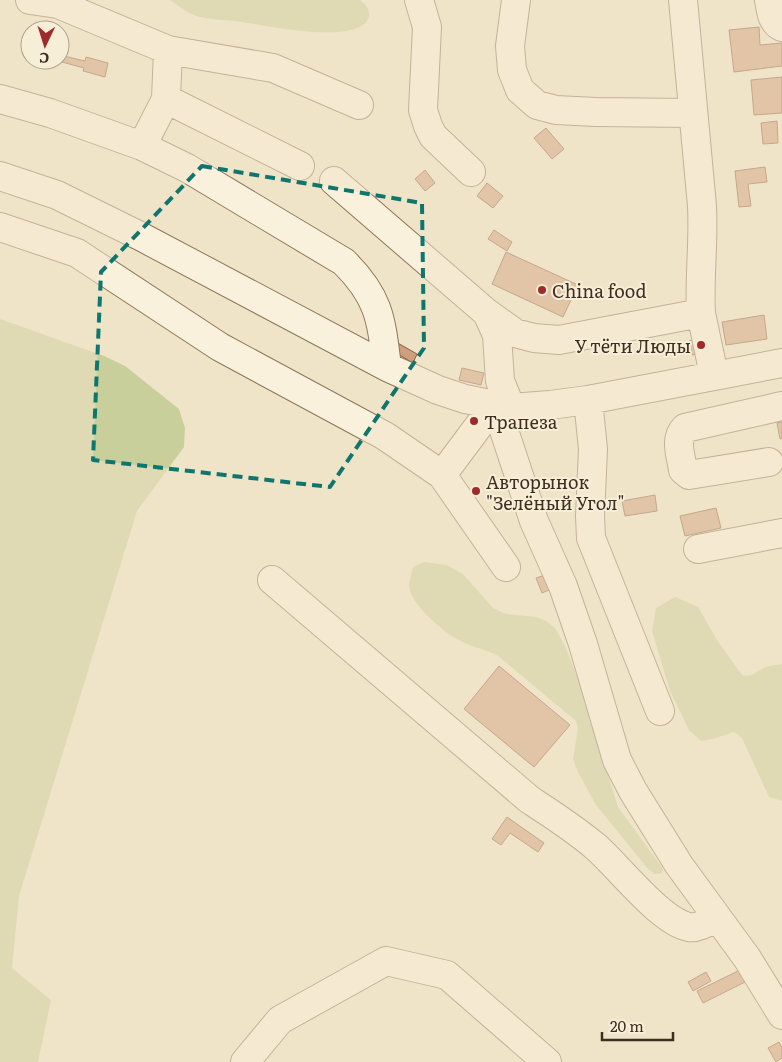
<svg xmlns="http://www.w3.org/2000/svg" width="782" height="1062" font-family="Literata,serif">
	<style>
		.green { fill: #c9cf9b }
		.building { fill: #cf9f7d; stroke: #8d5f41 }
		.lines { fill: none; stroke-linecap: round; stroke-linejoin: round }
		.minor-casing { stroke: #8d765c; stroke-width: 30 }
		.minor { stroke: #faf1dc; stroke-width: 28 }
		.marked { fill: none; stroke: #0f766e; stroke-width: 4; stroke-dasharray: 10 6; stroke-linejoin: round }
		.poi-dot { fill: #9e2a2b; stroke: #f7eed8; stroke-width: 2 }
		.labels { text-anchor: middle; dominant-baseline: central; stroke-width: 4; stroke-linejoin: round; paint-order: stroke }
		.poi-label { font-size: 18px; fill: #3d2e20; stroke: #f7eed8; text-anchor: start }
	</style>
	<rect width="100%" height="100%" fill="#f0e4c8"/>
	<!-- green -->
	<path class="green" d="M170 0H360C365 3 370 10 369 16 363 47 264 25 242 22 229 20 209 20 196 16 187 13 178 5 170 0Z
		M0 319 104 356 125 366 179 409 185 428 184 447 137 511 19 896 12 968 51 1000 38 1062H0Z
		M424 562 447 565 463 574 493 608 506 614 536 617 546 621 555 628 565 646 577 676 618 807 663 869 662 873 655 874 648 869 596 805 578 772 573 759 578 728 576 721 497 655C483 649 468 646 455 638 440 629 411 604 409 586 409 581 412 573 413 567Z
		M675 597 698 607 717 640 742 675C754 678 758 669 769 666 773 665 778 665 782 664V801L769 797 742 738 734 732 713 739 701 741 689 730 670 691 652 631 656 608Z"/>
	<!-- building -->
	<path class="building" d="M759 27 760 45 782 43V66L734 72 729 30Z
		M64 56 85 61 86 57 108 63 105 77 83 71 84 68 62 62Z
		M782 77V113L754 115 751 80Z
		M777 121 778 143 763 144 761 123Z
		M546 128 564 149 552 159 534 138Z
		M765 167 767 182 748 184 751 206 739 207 735 171Z
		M425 170 435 183 425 191 415 179Z
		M487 183 503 196 493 208 477 196Z
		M494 230 512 242 507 251 488 239Z
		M506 252 578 285 563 317 492 284Z
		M764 315 767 339 726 345 722 322Z
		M702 338 706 352 692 355 689 341Z
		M396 342 417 354 413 363 391 350Z
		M462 368 484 373 481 385 459 380Z
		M782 422V438L780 439 777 423Z
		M655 495 657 511 625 516 622 501Z
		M716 508 721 528 685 536 680 516Z
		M551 573 556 587 542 593 536 578Z
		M499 666 570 725 534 767 464 709Z
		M507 817 544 843 538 852 510 833 501 845 492 839Z
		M740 970 745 982 703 1003 697 991Z
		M706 972 711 981 693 991 688 982Z
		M779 1042 782 1048V1058L776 1062 768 1048Z"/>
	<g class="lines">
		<defs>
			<path id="minor" d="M30 0 58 4 168 50 166 99 142 146
				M419 0 427 27 423 110 428 126 433 136 471 172
				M516 0 510 46 512 70 520 90 537 105 556 110 596 112 693 113
				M769 0C771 10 771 22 782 27
				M168 50 273 68 359 105
				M0 99 50 113 142 146 187 168 344 262C380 298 381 319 387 367
				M166 99 300 166
				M0 176 57 195 140 236 387 367 438 390 465 399 511 408 550 405 588 400 782 363
				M334 181 487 313 497 335 500 381 511 408
				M0 227 77 253 220 347 385 436 442 475 506 567
				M487 313 515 333 534 338 559 340 701 313C699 277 704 242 702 206L683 0
				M701 313 714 375
				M588 400 593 449 590 516 591 538 660 711
				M769 462 689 475 683 470C681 456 674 439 685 428L782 406
				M442 475 489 412 496 406 534 521 563 586 583 644 617 760 633 791 679 865 747 958 782 1015
				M698 549 782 533
				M272 580 530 800C553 815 575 829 596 847 619 867 661 922 689 927 698 929 709 921 717 917
				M245 1062 280 1020 386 961 447 975 547 1062"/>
		</defs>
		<!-- minor casing -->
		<use href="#minor" class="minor-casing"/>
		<!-- minor -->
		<use href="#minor" class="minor"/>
	</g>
	<!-- marked area -->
	<path d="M0 0H782V1062H0ZM202 166 422 203 424 348 330 487 93 460 101 272Z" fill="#f0e4c8" fill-opacity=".55" fill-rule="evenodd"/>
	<path class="marked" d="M202 166 422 203 424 348 330 487 93 460 101 272Z"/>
	<!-- markers -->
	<g class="poi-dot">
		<circle cx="542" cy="290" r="5"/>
		<circle cx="701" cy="345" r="5"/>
		<circle cx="474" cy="421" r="5"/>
		<circle cx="476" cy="491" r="5"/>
	</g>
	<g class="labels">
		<!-- poi labels -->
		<g class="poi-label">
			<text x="552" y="290">China food</text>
			<text x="691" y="345" text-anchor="end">У тёти Люды</text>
			<text x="484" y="421">Трапеза</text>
			<text x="486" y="481">Авторынок<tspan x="486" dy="21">"Зелёный Угол"</tspan></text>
		</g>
	</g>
	<!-- north arrow -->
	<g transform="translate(45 45) rotate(184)"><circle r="24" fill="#f7eed8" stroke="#ada18e"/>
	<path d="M0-4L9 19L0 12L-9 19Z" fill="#9e2a2b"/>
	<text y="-8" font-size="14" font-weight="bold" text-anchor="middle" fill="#3d2e20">С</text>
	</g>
	<!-- scale -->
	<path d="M602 1032v8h71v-8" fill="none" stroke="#3d2e20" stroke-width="2.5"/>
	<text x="610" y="1032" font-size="15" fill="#3d2e20" stroke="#f7eed8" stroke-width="4" paint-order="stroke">20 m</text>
</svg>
